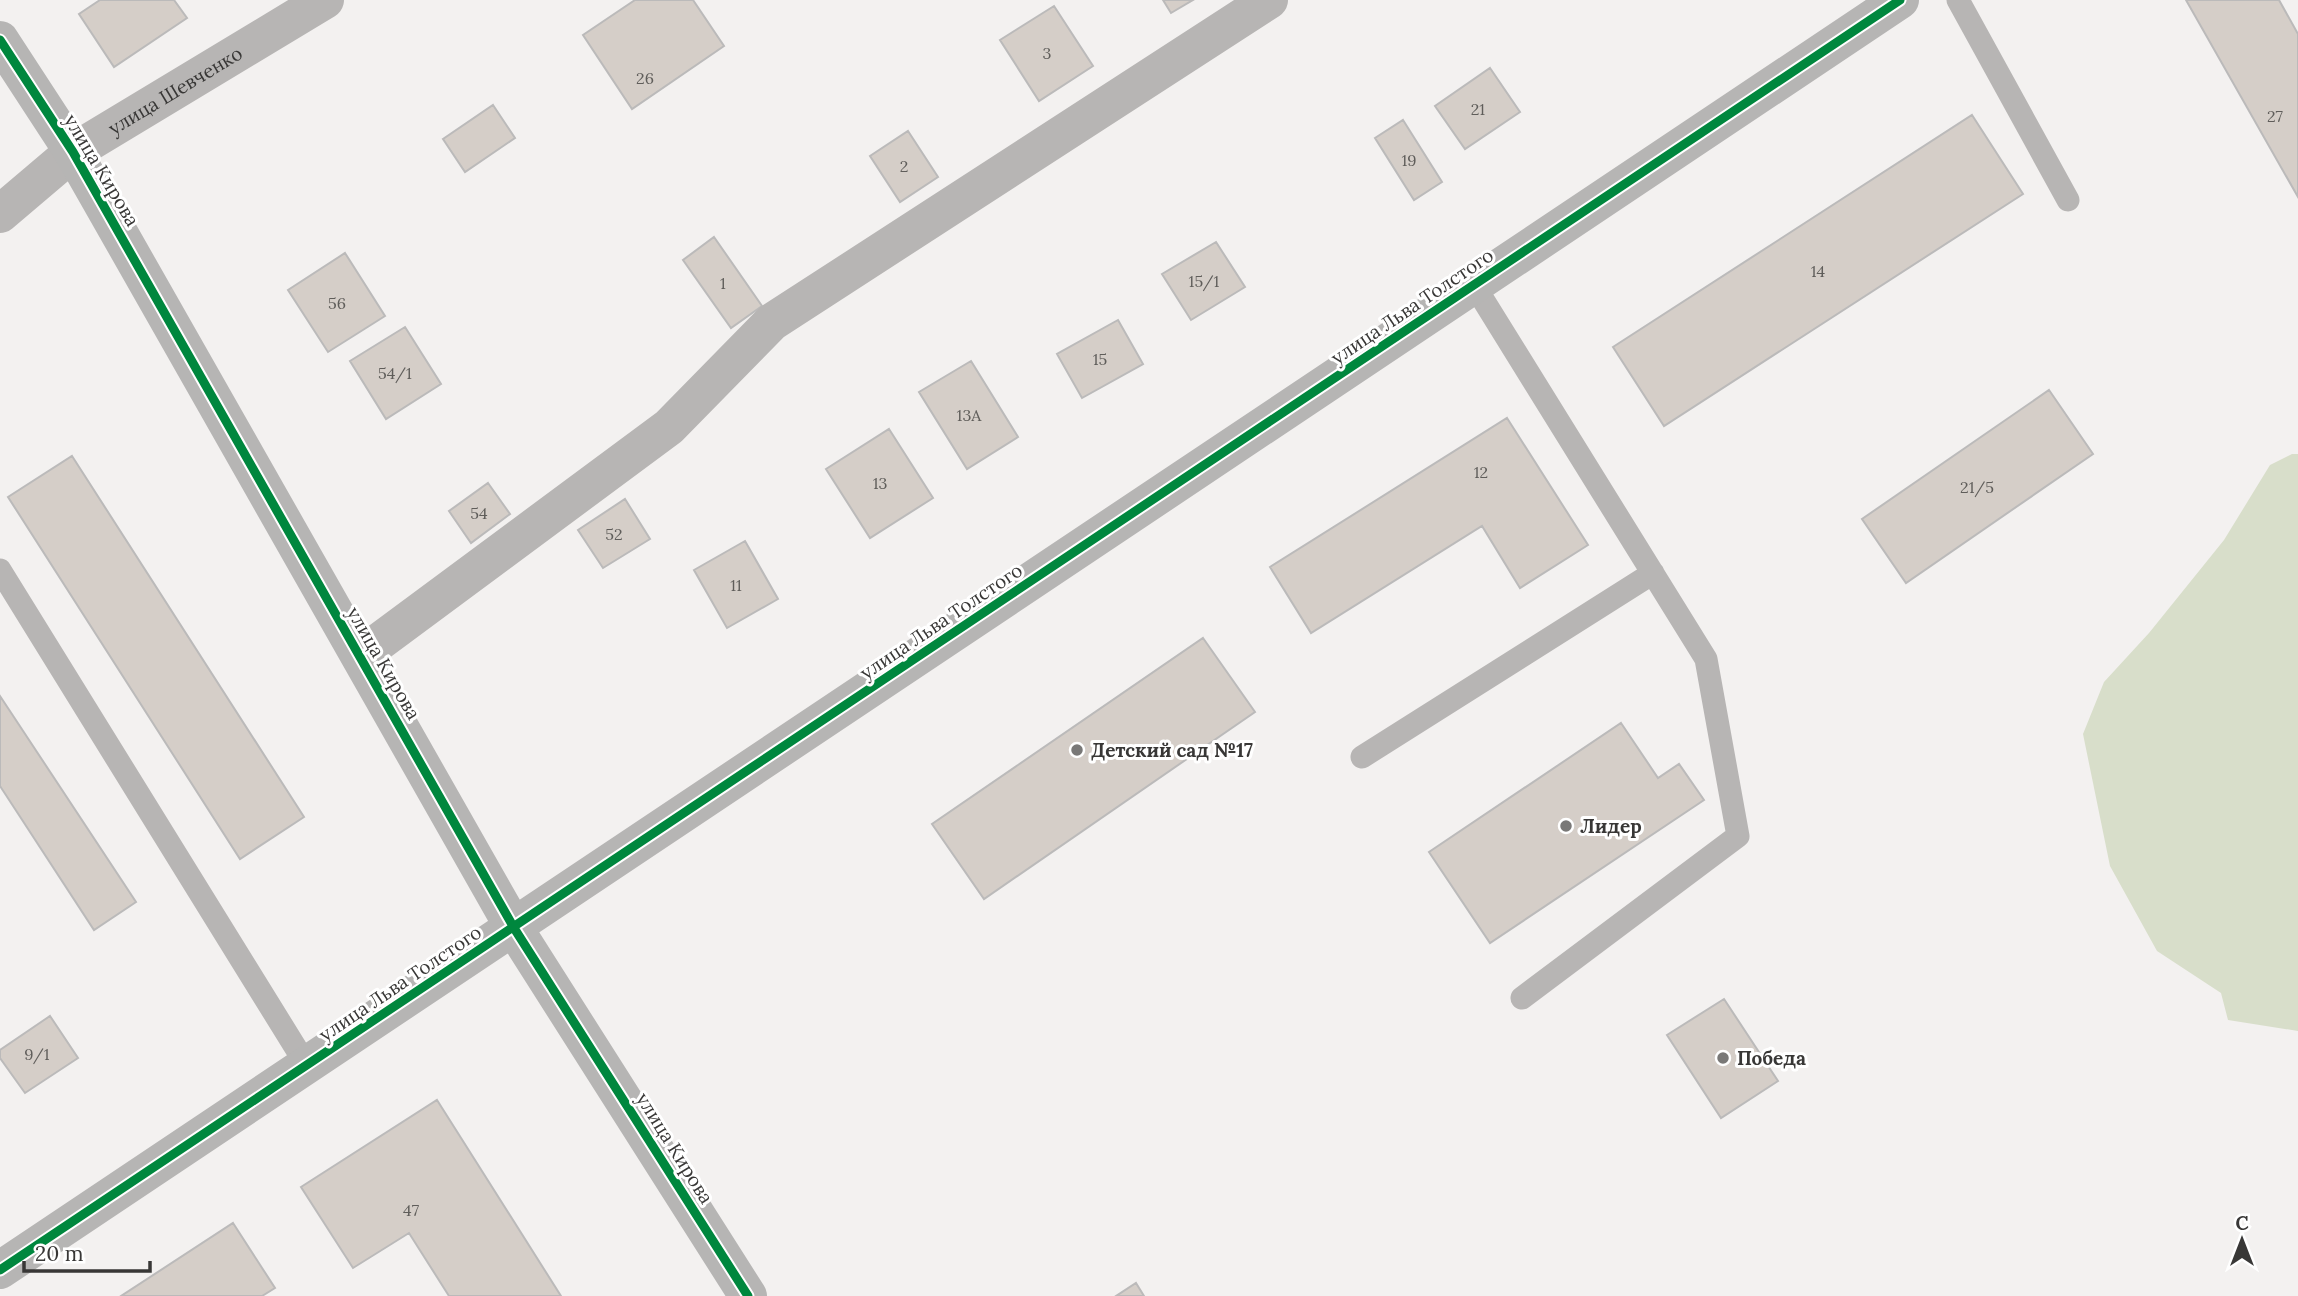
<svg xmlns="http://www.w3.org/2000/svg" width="2298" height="1296" font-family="Lora,serif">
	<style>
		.green { fill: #d8deca }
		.building { fill: #d5cec8; stroke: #bbbaba; stroke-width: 2 }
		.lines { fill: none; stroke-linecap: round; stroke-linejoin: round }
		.lane { stroke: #b7b5b4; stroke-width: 23 }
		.street { stroke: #b7b5b4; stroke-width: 38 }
		.secondary { stroke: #b6b5b4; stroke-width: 38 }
		.cycleway-casing { stroke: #fff; stroke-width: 13 }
		.cycleway { stroke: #00873e; stroke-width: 9 }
		.poi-dot { fill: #797877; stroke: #fff; stroke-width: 2.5 }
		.labels { text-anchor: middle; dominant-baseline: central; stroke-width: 6; stroke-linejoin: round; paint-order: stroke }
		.number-label { font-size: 16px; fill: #5f5d5a }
		.street-label { font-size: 19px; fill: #383736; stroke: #fff }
		.poi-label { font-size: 19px; font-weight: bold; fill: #383736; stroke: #fff; text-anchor: start }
	</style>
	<rect width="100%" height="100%" fill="#f3f1f0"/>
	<!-- green -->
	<path class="green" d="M2292 454H2298V1031L2228 1020 2221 993 2157 951 2110 866 2083 734 2104 682 2149 633 2224 540 2270 465Z"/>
	<!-- building -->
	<path class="building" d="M100 0H174L187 18 114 67 79 14Z
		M635 0H693L724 46 632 109 583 35Z
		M1163 0H1193L1171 13Z
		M2186 0H2279L2298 34V197Z
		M1054 6 1093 66 1039 101 1000 40Z
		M1490 68 1520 112 1465 149 1435 106Z
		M493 105 515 138 465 172 443 139Z
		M1972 115 2023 194 1664 426 1613 347Z
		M1403 120 1442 182 1414 200 1375 138Z
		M908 131 938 177 900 202 870 156Z
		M714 237 762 306 731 328 683 260Z
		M1216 242 1245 287 1191 320 1162 274Z
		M345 253 385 316 328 352 288 290Z
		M1118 320 1143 364 1082 398 1057 354Z
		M405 327 441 384 386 419 350 361Z
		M971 361 1018 437 967 469 919 392Z
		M2049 390 2093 454 1906 583 1862 519Z
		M1507 418 1588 545 1520 588 1482 526 1311 633 1270 567Z
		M889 429 933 498 870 538 826 469Z
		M72 456 304 817 240 859 8 497Z
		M488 483 510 514 471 543 449 511Z
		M625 499 650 539 603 568 578 530Z
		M745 541 778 599 727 628 694 570Z
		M1203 638 1255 712 984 899 932 824Z
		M0 696 136 902 94 930 0 786Z
		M1621 723 1658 778 1679 764 1704 800 1490 943 1429 852Z
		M1724 999 1778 1081 1721 1118 1667 1035Z
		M50 1016 78 1058 25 1093 0 1058V1050Z
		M437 1100 561 1296H449L409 1233 353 1268 301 1187Z
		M233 1223 275 1288 262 1296H121Z
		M1136 1283 1144 1296H1116Z"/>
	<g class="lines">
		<!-- lane -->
		<path class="lane" d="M1958 0 2068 200
			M1474 285 1706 659 1738 836 1522 998
			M0 570 307 1066
			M1362 757 1653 573"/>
		<!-- street -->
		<g class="street">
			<path id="s1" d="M0 214 73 152 325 0"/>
			<path d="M360 656 669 427 772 322 1269 0"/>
		</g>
		<!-- secondary -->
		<path class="secondary" d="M0 40 73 152 514 928 748 1296
			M0 1270 1900 0"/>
		<defs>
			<path id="cycleway" d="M0 40 73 152 514 928 748 1296
				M0 1270 1900 0"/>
		</defs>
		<!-- cycleway casing -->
		<use href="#cycleway" class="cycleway-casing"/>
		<!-- cycleway -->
		<use href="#cycleway" class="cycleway"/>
	</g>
	<!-- markers -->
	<g class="poi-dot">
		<circle cx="1077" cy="750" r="7"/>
		<circle cx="1566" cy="826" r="7"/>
		<circle cx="1723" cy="1058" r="7"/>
	</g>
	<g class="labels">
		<!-- number labels -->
		<g class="number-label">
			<text x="1047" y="53">3</text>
			<text x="645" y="78">26</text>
			<text x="1478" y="109">21</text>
			<text x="2275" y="116">27</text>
			<text x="1409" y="160">19</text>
			<text x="904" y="166">2</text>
			<text x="1818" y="271">14</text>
			<text x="1204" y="281">15/1</text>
			<text x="723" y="283">1</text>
			<text x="337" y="303">56</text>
			<text x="1100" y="359">15</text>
			<text x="395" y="373">54/1</text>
			<text x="969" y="415">13А</text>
			<text x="1481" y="472">12</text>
			<text x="880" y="483">13</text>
			<text x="1977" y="487">21/5</text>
			<text x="479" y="513">54</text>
			<text x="614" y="534">52</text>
			<text x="736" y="585">11</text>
			<text x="37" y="1054">9/1</text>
			<text x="411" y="1210">47</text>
		</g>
		<!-- street labels -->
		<g class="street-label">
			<text stroke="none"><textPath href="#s1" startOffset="215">улица Шевченко</textPath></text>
			<text transform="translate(102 170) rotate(59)">улица Кирова</text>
			<text transform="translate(1412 306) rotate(-34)">улица Льва Толстого</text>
			<text transform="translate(941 621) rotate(-34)">улица Льва Толстого</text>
			<text transform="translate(384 663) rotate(60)">улица Кирова</text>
			<text transform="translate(400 983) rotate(-34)">улица Льва Толстого</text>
			<text transform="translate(675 1148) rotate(58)">улица Кирова</text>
		</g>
		<!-- poi labels -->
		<g class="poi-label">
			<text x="1091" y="750">Детский сад №17</text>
			<text x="1580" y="826">Лидер</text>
			<text x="1737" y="1058">Победа</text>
		</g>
	</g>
	<!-- north arrow -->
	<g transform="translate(2242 1240)" stroke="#ffffff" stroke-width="5" paint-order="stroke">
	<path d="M0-5L12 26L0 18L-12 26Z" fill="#383736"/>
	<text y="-10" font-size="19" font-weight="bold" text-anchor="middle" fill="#383736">С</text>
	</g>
	<!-- scale -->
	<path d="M24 1261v10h126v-10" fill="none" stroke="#383736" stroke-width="3.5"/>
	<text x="35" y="1261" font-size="21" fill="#383736" stroke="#ffffff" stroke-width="5" paint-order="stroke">20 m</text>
</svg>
